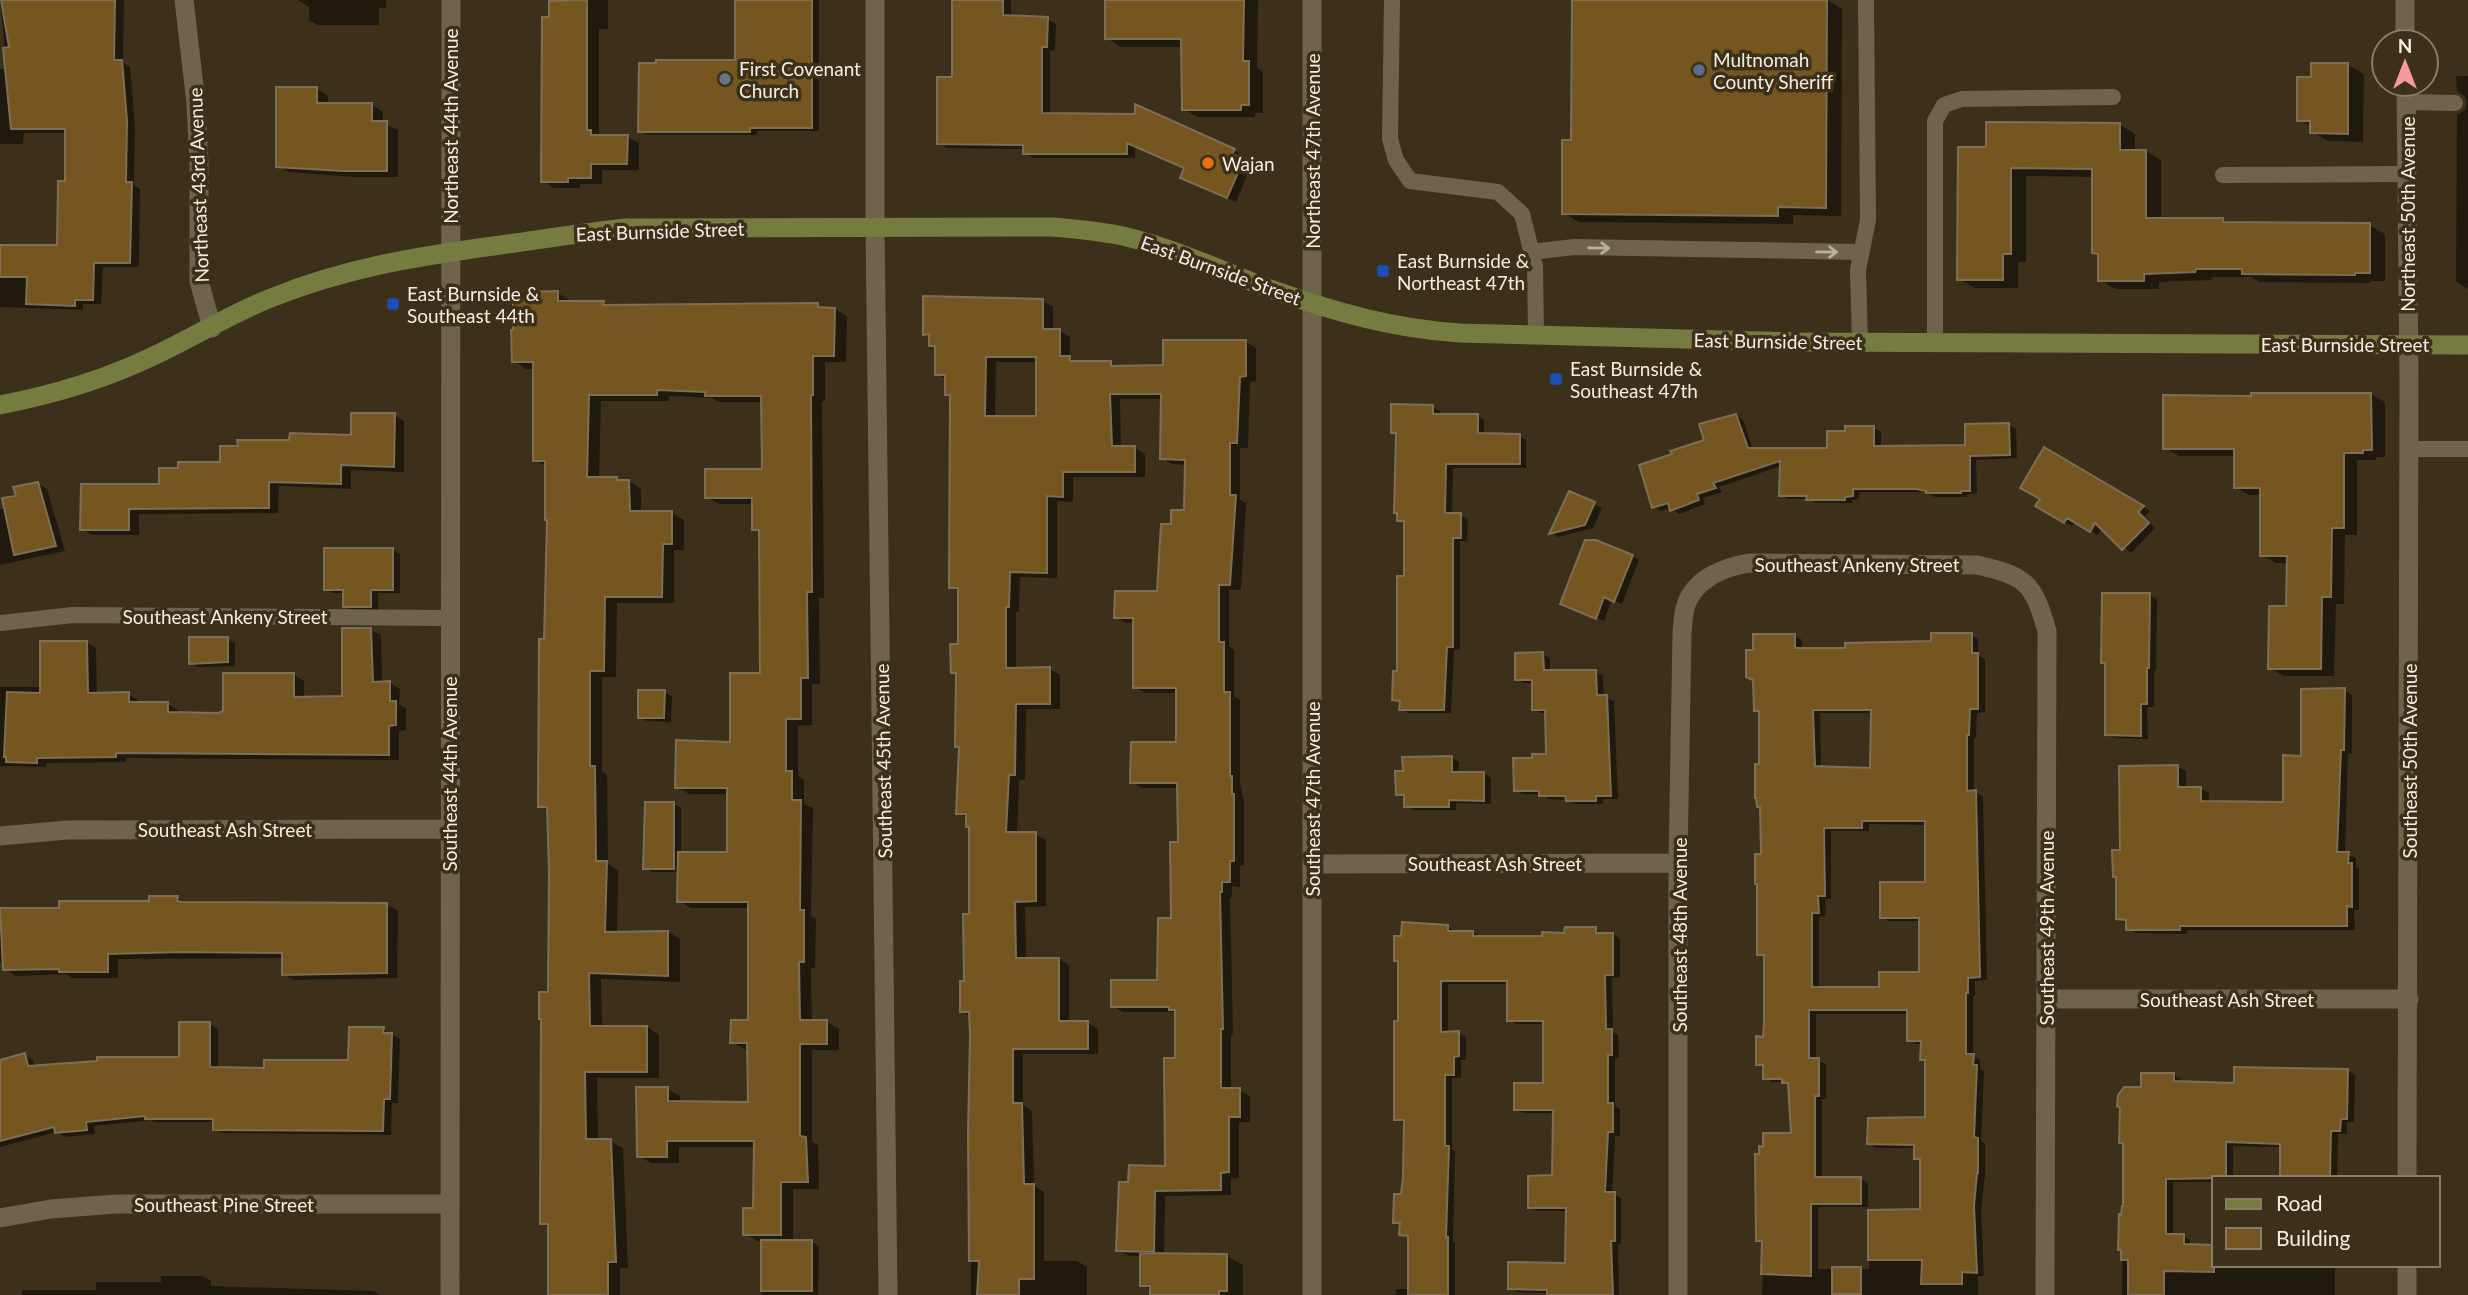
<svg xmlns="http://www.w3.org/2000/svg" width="2468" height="1295" font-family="Lato,sans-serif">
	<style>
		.shadow { fill: #0007; fill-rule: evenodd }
		.building { fill: #755620; stroke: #7d6e56; stroke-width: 2; fill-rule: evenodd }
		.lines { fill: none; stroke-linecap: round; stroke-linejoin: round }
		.service { stroke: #6f634b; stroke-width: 16 }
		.minor { stroke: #6f634b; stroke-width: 19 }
		.tertiary { stroke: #6f634b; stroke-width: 19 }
		.secondary { stroke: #767c40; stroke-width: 19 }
		.oneway { stroke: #b9af9d }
		.service-dot { fill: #5c6f8a; stroke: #3c301a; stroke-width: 2.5 }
		.worship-dot { fill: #6b7280; stroke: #3c301a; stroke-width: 2.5 }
		.food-dot { fill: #e8710a; stroke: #3c301a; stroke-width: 2.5 }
		.transit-dot { fill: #1a4fb4; stroke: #3c301a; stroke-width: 2.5 }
		.labels { text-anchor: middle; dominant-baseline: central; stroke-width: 7; stroke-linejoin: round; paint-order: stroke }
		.poi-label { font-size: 19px; fill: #f5eee0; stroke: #3c301a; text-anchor: start }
		.street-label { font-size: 19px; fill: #f5eee0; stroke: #3c301a }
	</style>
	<rect width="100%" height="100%" fill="#3c301a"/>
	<!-- shadow -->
	<path class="shadow" d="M0 0H124L123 63 130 67 135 127 134 185 140 189 139 267H103L101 304H83V310L0 307V247H59L66 183 67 133H24L23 144H0V69H7Z
		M298 0H386V8H379V25H318L309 20V7Z
		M554 0H608V29H599V137H627L639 143V170H602V184H580V188H554L543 181Z
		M737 0H819V131H757V135H647L640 131 737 62Z
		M953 0H1011V17L1047 19 1056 24 1055 51 1050 50V115L1136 116V107L1243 155 1240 159 1251 166 1236 202 1191 182 1186 168 1135 146V158H1033L1024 153 1025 149 947 148 939 143 954 79Z
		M1107 0H1258L1257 68 1263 72V113H1255V117H1198L1184 109 1183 47H1121L1107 38Z
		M1574 0H1827L1842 9 1841 216 1793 215V224L1579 222 1564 213 1573 142Z
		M2348 65 2364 74 2363 142 2328 141 2312 132V127L2299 120 2312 79Z
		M2456 76H2468V289L2456 282 2457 115 2465 110 2467 102 2464 96 2457 91Z
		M317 89 328 96V105H372L383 112V123L398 130V177H355L289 172 278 166Z
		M2119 124 2135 134V151H2146L2161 160V219L2222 220 2229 224 2369 225 2385 234V281H2370V283L2260 282 2251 277H2212L2211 280 2159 282V289H2115L2100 280V255L2094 252V177L2026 176V262H2018V288H1975L1959 279 1988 149Z
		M557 293 570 300V302H603L610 307 818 305 826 309H835L847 316 846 362H825V401H822L824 598H819L820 684H812V725L798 726V776L804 780V804L813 808 811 916 816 919 815 968H811L812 1022H827L839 1029V1050H812V1142L818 1145 819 1189H793V1242H812L819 1246 818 1295H762L763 1241H758L745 1234 755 1210 756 1147H679V1163H651L639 1156 667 1089 680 1096V1103L750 1104 749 1049H744L732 1042 749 1022V908H691L679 901 680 872H652L645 868 674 804 681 808V854H729V794H689L677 787 732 743 762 675 761 533 754 529V504H719L707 497 764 471 763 402H719L712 398 669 396V401H601L599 478H616L622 482 629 481 641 489V513H672L684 520V550H674V603H617L616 677H602V771L607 775 608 864 618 870 617 933 668 932 680 939V982L601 979 602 1027H647L659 1035V1078H597L598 1140 610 1141 623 1148 628 1268H620V1295H550V1228L541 1223 550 994 549 811 540 806 549 521 546 466 535 460 534 369H526L514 361 528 300Z
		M1043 301 1053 307V331H1060L1070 337V358L1078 363H1110L1120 368 1165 366 1246 342 1256 348V381L1250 382 1248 448H1240V500L1246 503 1241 590H1229V646L1234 650V696L1240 700V783L1244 802V866H1240V887L1232 886V897H1230L1233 1034 1231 1035V1090H1239L1250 1096V1122H1239V1178H1231V1195L1165 1196 1164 1255 1227 1256 1243 1265V1295H1153L1152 1291 1142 1285V1256H1129L1118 1250 1130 1184 1167 1168 1176 1060 1177 1012H1123L1112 1006 1159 982 1173 920 1180 844 1179 788H1142L1132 782 1178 744V693H1145L1135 687V623H1126L1116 617 1159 592 1173 526 1186 512 1187 465 1172 464 1161 458 1162 399H1120L1121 448H1135L1145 454V477H1073V502L1057 501V578L1020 577 1019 612H1016V669H1050L1060 675V709H1026L1025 780H1019L1017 834H1035L1046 840V906L1025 907 1026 959H1059L1069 965V1023H1088L1098 1029V1054H1023V1105L1032 1111 1034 1186 1044 1192V1261H1077L1087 1267V1295H971V1017L962 1011 971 916V828L968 819 958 813 960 748 958 675 952 672 960 646V592L951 587V397L946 394V379L937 374V348L931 345V337L925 334ZM996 362H1038V418H995Z
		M2371 394 2385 402V457H2376V460H2357V535H2345L2344 604H2336L2334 676H2283L2270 668 2288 608V563H2276L2262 555V495H2249L2235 487V456H2179L2165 448V397Z
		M1433 407 1440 411V416H1477L1484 420V435L1519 436 1526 440V468H1453L1452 515H1460L1468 519 1467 541H1460V650H1454L1451 713H1408L1401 709V703L1394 699 1399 673 1406 578V524L1399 520 1397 435 1393 432Z
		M394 415 404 421V472L351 470V489L279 486 278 513 139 514V535H92L82 529 161 486 179 469 222 464 291 441 352 436Z
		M1736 416 1743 420 1753 450H1829L1847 432 1874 428 1881 432V448L1967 447 2009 425 2016 429 2017 458 1976 460 1977 494H1967V497H1935L1925 492H1859V499L1852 500V503H1816L1808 499H1788L1781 495V466L1719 487 1722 492 1703 498 1705 504 1679 514 1671 508 1661 511 1653 507 1706 441Z
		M2045 449 2150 511 2144 517 2155 528 2131 553 2102 527 2098 535 2075 521 2072 526 2038 506 2042 499Z
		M38 484 47 489 65 551 0 565V509H6L18 497Z
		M1569 493 1602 508 1593 528 1558 537 1552 533Z
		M393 550 400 554V593H378V610H352L344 606V593H333L325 589Z
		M1632 556 1639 560 1622 604 1612 600 1604 621 1569 608Z
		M2149 595 2157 599 2156 671H2154V707H2147L2148 739 2114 738 2107 734V664L2103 662Z
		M371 630 381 635 382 683H390L400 689 399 705 406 708V730L399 731V760L126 758V762L46 763V767L0 766V687H42L86 642 96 648 97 695 128 694 138 700V704H168L178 710V714L225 713 294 675 304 681V698H343Z
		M1971 635 1978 639V655L1985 659V712L1977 713 1976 738H1974V792L1983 796 1987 980 1975 981V996H1973V1056L1980 1060V1069L1984 1071 1981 1141 1985 1144V1176L1981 1211 1984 1276H1978V1295H1762L1764 1243 1758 1240 1793 1135 1790 1085 1784 1082H1772L1765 1078V1069L1757 1064 1765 1039 1766 958 1759 954 1763 856 1761 713 1756 710 1755 651 1795 636 1802 640V650H1846L1933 642ZM1820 713H1872V770L1821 768ZM1869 824 1927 825V884L1882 917 1889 921H1921V974L1880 988H1819V917L1826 916 1825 899H1831V831H1869ZM1816 1014H1908V1040L1916 1044H1922V1059L1927 1062V1119L1869 1143 1876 1148H1916V1158L1922 1162V1211L1869 1212V1269H1818V1207H1868V1183L1861 1179H1822V1099H1826V1064L1816 1060Z
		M227 639 235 643V666L198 667 190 663Z
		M1543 654 1550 658V672H1596L1603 676 1604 697 1614 701 1618 799H1603V804H1575L1566 800 1548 799 1541 794H1523L1515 790 1534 760 1547 755V713H1541L1534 709V683H1524L1516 679Z
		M2344 690 2352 695V754H2348L2345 854 2356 858V867L2359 869V910H2354L2355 930H2187V934L2136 933 2128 929 2126 923 2118 918V878L2114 876 2122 852 2178 767 2186 771V789H2201L2209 793V803L2284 804 2302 757Z
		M664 692 672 696 671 722 647 721 639 717Z
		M1452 758 1459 762V773H1484L1491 778V804L1456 803V810H1413L1406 806V799L1397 794Z
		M177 898 188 904 387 905 398 911 397 978 294 980 283 974 284 958 118 959V978H72L66 974 16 976 5 969V962L0 963V910H60L151 903Z
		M1448 927 1455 931 1473 932 1480 937 1543 938 1595 929 1602 934H1613L1620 939V978H1612L1613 1032 1618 1035 1619 1058H1615V1106L1620 1109V1136H1615L1612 1194 1621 1198V1244H1618L1619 1295H1549V1293L1517 1292 1510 1288 1566 1265 1567 1211H1537L1529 1207 1554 1177 1555 1113H1523L1516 1109 1545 1085V1024H1516L1509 1020V984H1448V1034L1458 1033 1466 1037V1060H1461V1078H1452V1150L1455 1151 1453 1242 1455 1243V1295H1396V1289H1410L1408 1238 1401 1234V1226L1395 1222 1402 1196 1406 1123 1396 1119 1400 1023V963L1396 960Z
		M209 1024 218 1029V1069L266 1070 350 1062 383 1029 400 1039 398 1103H392L391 1135 223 1133 214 1129V1122H155L151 1120 94 1126 95 1134 65 1137 57 1132 0 1147V1062L25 1055 33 1060 35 1067 181 1059Z
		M2348 1071 2355 1075 2354 1122H2347V1134H2338L2337 1178H2282V1147L2233 1146V1178H2214V1182H2173V1236H2183L2190 1240V1246L2214 1247V1265H2347V1268H2335V1295H2122L2125 1145 2120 1142 2142 1089 2173 1075 2181 1079V1083L2236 1084Z
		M161 1276H202L211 1281V1286L374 1291 380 1295H22V1290H96V1282H161Z"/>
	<!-- building -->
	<path class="building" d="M1 0H115L114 60H122L127 121 126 182H132L130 263H94L93 300H75V306L26 304 27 277H0V245H57L58 181H65V129H11L3 48 9 47Z
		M587 0V130H591V135H628L627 164H591V178H568V182H541L542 17H549V1Z
		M735 0H812V128H750V132H638L639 63H656V60H735Z
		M952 0H1003V15L1048 17 1047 47H1042V113L1135 114V104L1235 149 1232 154 1244 159 1227 198 1180 178 1184 168 1127 143V154H1023V145L937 144V77H952Z
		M1105 0H1244L1243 61H1249V105H1241V110H1182L1181 39H1105Z
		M1572 0H1827L1826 208 1778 207V216L1562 214V140H1571Z
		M2311 63H2348V134L2310 133V121H2297V77H2311Z
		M276 87H317V103H372V121H387V171H343L276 167Z
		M1986 122 2120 123V150H2146V218H2223V222L2370 223V273H2355V275L2242 274V269H2196L2195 272 2144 274V281H2098V254L2092 253V169L2011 168V254H2003V280H1957L1958 147H1986Z
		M558 291V301H604L603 305 818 303V307L835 308 834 356H813V395H811L812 592H807L808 678H801V719H786V771H792V800H801L800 910H804V962H799L800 1020H827V1044H800V1136L806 1137 808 1182H781V1235H743V1208H753L754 1141H667V1157H637L636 1087H668V1101L748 1102 747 1043H730L731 1020H748V902H677L678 852H727V788H675L676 740 730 742V673H760L759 530H752V498H705V469H762L761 396H705V392L657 390V395H589L587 477H617V480H629L630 511H672V544H663L662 597H605L604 671H590V766H595L596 861H607L605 932 668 931V976L589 973 590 1026H647V1072H585L586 1139H611L616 1262H608V1295H548V1224H540L541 1019H539V992H548L549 871 547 807H538L539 639H544L547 520H545V461H533V362H512L511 330H513V298H526V292Z
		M923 296 1043 299V329H1060V356H1070V361H1111V366L1163 365V340H1246V376L1240 377 1237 443H1230V495H1236L1230 585H1219V642H1224V692H1230V776H1232V794H1234V861H1230V882H1222V892H1220L1223 1029H1221V1088H1240V1117H1229V1172L1221 1173V1190L1155 1191 1154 1252 1116 1251 1119 1182H1128L1129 1165 1165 1166 1164 1058H1175V1010H1169V1007H1111V980H1157L1158 918H1171L1170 842H1178L1177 783H1130L1131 742H1176V688H1133V618H1114L1115 591H1157L1161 524H1171V510H1184L1185 460 1160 459 1161 394H1110L1112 446H1135V472H1063V497L1047 496V573L1010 572 1009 607H1006V668L1050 667V704H1016L1015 775H1009L1006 832H1036V901L1015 902 1016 958H1059V1021H1088V1049H1013V1103H1022L1024 1184H1034V1279H1019V1295H977L979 1261H969L968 1134 970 1035 969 1012H960V981H964L963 914H969V827H966V814H956L959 747H955L956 673H951L950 644H958V588H949L950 395H945V375H935V346H929V334L923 335ZM986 357H1036V416H985Z
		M2251 393H2371L2372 450H2363V453H2344V528H2332L2331 597H2322L2321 669H2268L2269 606H2286L2287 556H2260V488H2234V449H2163V395L2251 396Z
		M1391 404 1433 405V414H1478V433L1520 434V464H1446L1445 513H1461V538H1453V647H1447L1444 710H1399L1400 701 1392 700 1393 671H1397V576H1404V521H1397V513H1394L1396 433H1391Z
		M351 413H395L394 467 341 465V484L269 482V508L129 509V530H80L81 484H159V468H178V462H220V446H238L237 440H289L290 433 351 435Z
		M1736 414 1748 448H1827V431H1845V426H1874V446L1965 445V424L2009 423 2010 455 1970 456V491H1961V493H1926V491L1916 489H1853V496L1845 497V500H1806L1807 496H1779L1780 461 1713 483 1716 488 1697 494 1699 500 1670 511 1668 503 1652 508 1639 465 1672 454 1670 451 1704 440 1699 424Z
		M2044 447 2144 506 2138 512 2149 523 2122 550 2095 523 2090 532 2067 518 2064 523 2035 506 2040 499 2020 488Z
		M38 482 56 546 14 555 2 498 16 496 13 487Z
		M1569 491 1595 502 1585 525 1549 534Z
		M1585 540H1596L1633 555 1614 602 1604 597 1596 619 1560 604Z
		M324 548H393V590H371V607H343V590H324Z
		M2102 593H2150L2149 668H2147V704H2141V736L2105 735V663H2101Z
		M342 628H371L373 682 390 681V701H396V725L389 726V755L116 753V757L37 758V763L6 762V757H4L7 692 40 693V641H87L88 693 129 692V702H168V712L218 713 223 711V673H294V697L342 696Z
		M1931 633H1972V653H1978V709H1970L1969 735H1967V791L1976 790 1980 977 1968 978V993H1966V1054H1974L1973 1065H1977L1974 1137 1978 1138V1173H1977L1974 1206 1977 1273 1962 1272V1284H1921L1922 1260H1868V1210L1920 1209V1159H1914V1145L1867 1144 1868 1118 1925 1117V1060H1920L1921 1041H1907V1010H1809V1058H1819V1096H1815V1177H1861V1204H1811V1276L1761 1274 1762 1241H1756L1755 1154H1759V1146L1763 1147V1133H1791L1788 1083H1782V1079H1763V1065H1756V1036L1763 1037 1764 1021V955H1757V884H1755V854H1761L1760 807H1757L1756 798H1755V764H1759V711H1754L1753 680 1746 677V650H1753V634H1795V648H1845V643L1931 641ZM1813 710H1871L1870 768 1815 766ZM1862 821H1925V882H1880V918H1919V972H1879V987H1812V913H1819L1818 896H1825L1824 828H1862Z
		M189 637H228V662L189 664Z
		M1543 652 1544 670H1596L1597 695H1607L1611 796H1596V801H1566L1565 796H1539V791H1514L1513 758H1532V754H1546L1545 710H1532V680H1515V653Z
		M2345 688 2344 750H2341L2337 852H2349L2348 863H2352V907L2347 906V926H2180V930H2126V920L2116 919V877H2113L2112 850H2120L2119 766 2178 765V787H2201V801L2283 802V755L2301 756V689Z
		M638 690H665L664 718H638Z
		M1452 756V772H1484V801L1449 800V807H1404V795H1396L1395 771H1403L1402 757Z
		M645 802H674V869H643Z
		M149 896H178L177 901 182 902 387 903V973L282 975V953L182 952 108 954V972H59V969L3 970 0 908H59V901H149Z
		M1402 922 1448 925V931H1473V936H1542V932L1564 933 1565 927H1596V933H1613V975H1605L1606 1029H1612V1055H1608V1103H1613V1132H1608L1605 1192H1615V1241H1611L1613 1295H1547V1290L1508 1289V1262L1565 1263 1566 1208H1528V1176L1552 1175 1553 1110H1514V1083H1543V1021H1507V981H1441V1032L1459 1031V1056L1454 1057V1075H1445V1146H1449L1446 1237H1448V1295H1408V1236L1399 1235 1400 1223H1393L1394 1194H1401L1403 1177 1404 1120H1394V1021H1398V961H1394V936H1401Z
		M179 1022H210V1067L264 1068V1060H348L349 1027H384L383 1033H392L390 1099H384L383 1131 213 1130V1119H145V1116L86 1122 87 1130 55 1133 54 1127 0 1141V1060L25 1053 28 1066 97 1061V1057H179Z
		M2234 1067 2348 1069 2347 1119H2341L2340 1131H2331L2330 1178H2280V1144L2226 1142V1178L2166 1179V1234H2184V1244L2214 1245V1272L2164 1271V1295H2128V1260H2121V1250H2118L2119 1214 2121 1215 2122 1206H2123V1143H2119L2120 1108 2117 1106 2118 1095 2124 1087H2141V1073H2174V1081L2234 1083Z
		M761 1240H812V1291H761Z
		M1140 1253 1227 1254V1291H1219V1295H1150V1286H1140Z
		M1832 1267H1861V1294H1832Z"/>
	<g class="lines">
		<!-- service -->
		<path class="service" d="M1392 0 1390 139 1396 160 1410 181 1498 192 1522 214 1535 266 1536 335
			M2406 102 2455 103
			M2223 175 2406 174
			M1531 252 1574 247 1861 252
			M1860 343 1858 270 1868 220 1866 0
			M1935 343V121L1944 105 1962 99 2113 97
			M2409 449H2468
			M0 623 73 615 449 618"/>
		<!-- minor -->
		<path class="minor" d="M184 0 196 103 199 164V281L212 328
			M875 0V226L888 1295
			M2405 0V42
			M2406 84 2409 382 2407 1178
			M0 836 67 830 449 829
			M1312 864 1678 863
			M2046 999H2409
			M0 1218 51 1209 116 1204H449
			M450 1295 451 0
			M1678 1295V863L1682 633C1683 624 1683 613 1686 605 1695 578 1725 567 1749 563L1977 565C2026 576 2033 582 2047 631L2045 1295
			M2407 1295V1265"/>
		<!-- tertiary -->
		<path class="tertiary" d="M1312 1295V0"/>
		<!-- secondary -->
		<path class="secondary" d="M0 405C51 395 100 381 147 359 189 340 228 315 271 298 345 268 414 257 493 246 537 240 580 233 625 228L1052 227C1077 229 1102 231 1127 237 1176 249 1225 272 1273 290 1334 312 1395 329 1460 333L1797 342 2468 345"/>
	</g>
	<!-- one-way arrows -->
	<defs><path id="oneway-shaft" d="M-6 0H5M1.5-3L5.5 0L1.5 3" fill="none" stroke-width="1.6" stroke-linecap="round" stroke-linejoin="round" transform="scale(1.75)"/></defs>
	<g class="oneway">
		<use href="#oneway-shaft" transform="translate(1599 248) rotate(1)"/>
		<use href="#oneway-shaft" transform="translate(1827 252) rotate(1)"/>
	</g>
	<!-- markers -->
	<circle class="service-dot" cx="1699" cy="70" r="7"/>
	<circle class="worship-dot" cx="725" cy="79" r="7"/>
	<circle class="food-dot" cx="1208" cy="163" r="7"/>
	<g class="transit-dot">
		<rect x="1376" y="264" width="14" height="14" rx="3.5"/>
		<rect x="386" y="297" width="14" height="14" rx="3.5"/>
		<rect x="1549" y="372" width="14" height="14" rx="3.5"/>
	</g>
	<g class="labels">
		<!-- poi labels -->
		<g class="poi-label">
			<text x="1713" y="59">Multnomah<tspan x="1713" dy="22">County Sheriff</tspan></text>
			<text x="739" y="68">First Covenant<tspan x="739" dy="22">Church</tspan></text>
			<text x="1222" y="163">Wajan</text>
			<text x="1397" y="260">East Burnside &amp;<tspan x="1397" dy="22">Northeast 47th</tspan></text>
			<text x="407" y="293">East Burnside &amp;<tspan x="407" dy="22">Southeast 44th</tspan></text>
			<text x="1570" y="368">East Burnside &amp;<tspan x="1570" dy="22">Southeast 47th</tspan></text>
		</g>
		<!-- street labels -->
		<g class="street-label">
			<text transform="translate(450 126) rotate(-90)">Northeast 44th Avenue</text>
			<text transform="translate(1312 151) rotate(-90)">Northeast 47th Avenue</text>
			<text transform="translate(198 185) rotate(-92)">Northeast 43rd Avenue</text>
			<text transform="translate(2407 214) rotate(-90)">Northeast 50th Avenue</text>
			<text transform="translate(660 231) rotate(-2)">East Burnside Street</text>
			<text transform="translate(1221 270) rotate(20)">East Burnside Street</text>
			<text transform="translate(1778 341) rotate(1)">East Burnside Street</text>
			<text x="2345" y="344">East Burnside Street</text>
			<text x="1857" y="564">Southeast Ankeny Street</text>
			<text x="225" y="616">Southeast Ankeny Street</text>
			<text transform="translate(883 761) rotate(-91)">Southeast 45th Avenue</text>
			<text transform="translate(2409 761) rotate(-90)">Southeast 50th Avenue</text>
			<text transform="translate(449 774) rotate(-90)">Southeast 44th Avenue</text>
			<text transform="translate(1312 799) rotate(-90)">Southeast 47th Avenue</text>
			<text x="225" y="829">Southeast Ash Street</text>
			<text x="1495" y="863">Southeast Ash Street</text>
			<text transform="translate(2046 928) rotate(-90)">Southeast 49th Avenue</text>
			<text transform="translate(1679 935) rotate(-90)">Southeast 48th Avenue</text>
			<text x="2227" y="999">Southeast Ash Street</text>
			<text x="224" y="1204">Southeast Pine Street</text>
		</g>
	</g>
	<!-- legend -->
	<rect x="2212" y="1176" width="228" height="91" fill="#3c301a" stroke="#867c69" stroke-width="2"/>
	<rect x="2226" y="1199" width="35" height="10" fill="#767c40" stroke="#867c69" stroke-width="2"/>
	<text x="2276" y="1211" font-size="21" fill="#f5eee0">Road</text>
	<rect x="2226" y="1228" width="35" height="21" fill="#755620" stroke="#867c69" stroke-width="2"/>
	<text x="2276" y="1246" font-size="21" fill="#f5eee0">Building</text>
	<!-- north arrow -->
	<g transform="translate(2405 63)"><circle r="33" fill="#3c301a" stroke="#867c69" stroke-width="2"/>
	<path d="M0-5L12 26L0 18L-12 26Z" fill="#f49aa0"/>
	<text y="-10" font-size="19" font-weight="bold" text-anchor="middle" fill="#f5eee0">N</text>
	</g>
</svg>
